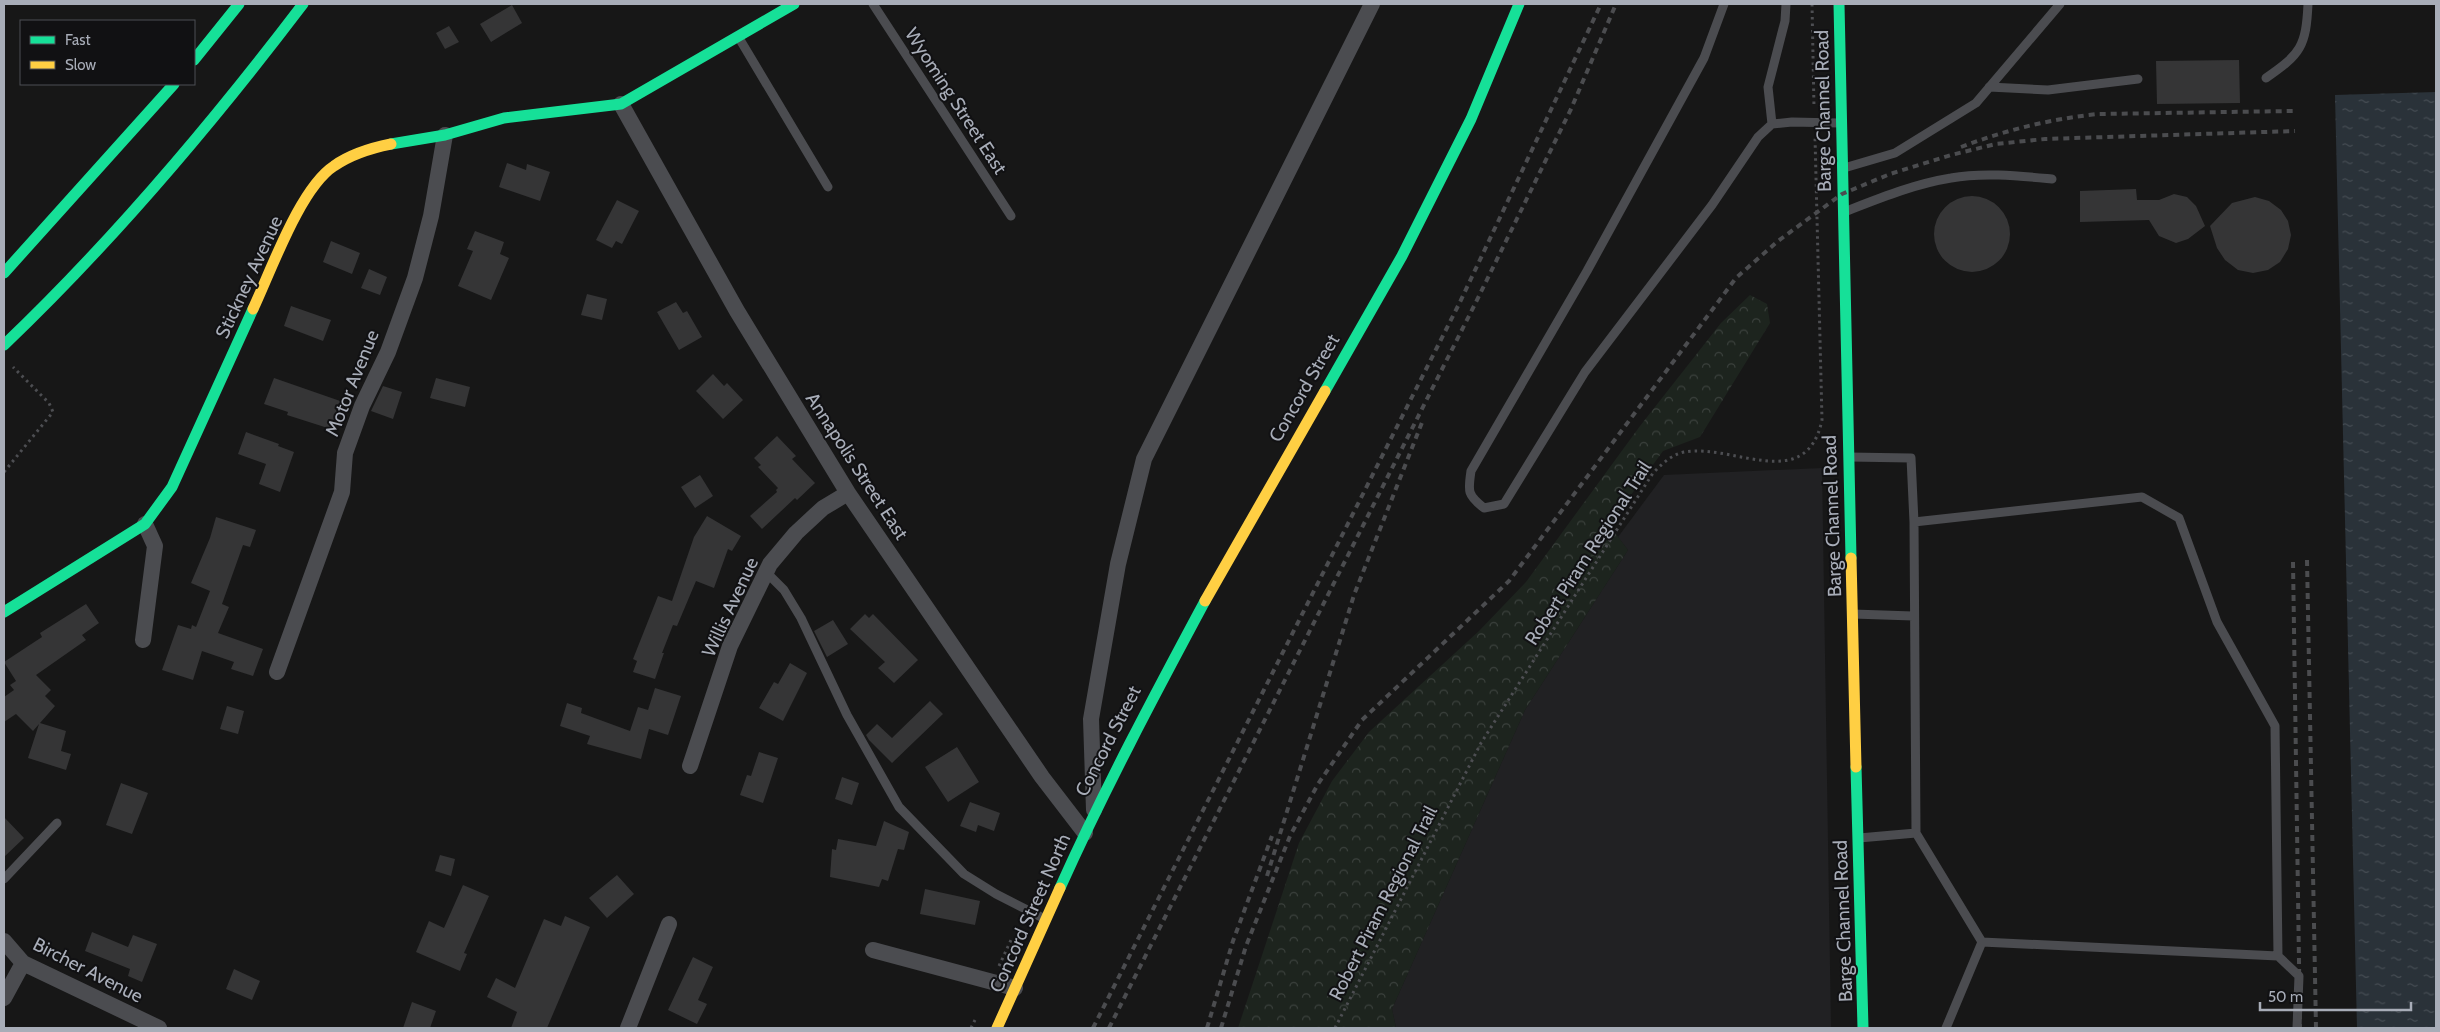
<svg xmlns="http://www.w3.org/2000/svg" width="2440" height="1032" font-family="Cabin,sans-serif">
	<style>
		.built { fill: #212123 }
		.forest { fill: url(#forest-crowns) }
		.water { fill: url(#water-ripples) }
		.building { fill: #353536 }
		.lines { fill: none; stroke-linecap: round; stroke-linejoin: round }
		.path { stroke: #4d4e52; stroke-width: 3; stroke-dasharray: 2.5 4; stroke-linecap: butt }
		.lane { stroke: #4b4c50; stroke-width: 9 }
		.street { stroke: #4b4c50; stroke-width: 16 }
		.fast { stroke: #16e098; stroke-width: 11 }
		.slow { stroke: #ffcf43; stroke-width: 11 }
		.rail { stroke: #4b4c4f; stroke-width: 4; stroke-dasharray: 6 5; stroke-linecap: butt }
		.labels { text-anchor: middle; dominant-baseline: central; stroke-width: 4; stroke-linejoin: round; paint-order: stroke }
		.street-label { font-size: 19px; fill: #a8adb8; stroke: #111113 }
	</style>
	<defs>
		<pattern id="forest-crowns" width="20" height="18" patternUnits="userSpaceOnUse" patternTransform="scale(1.25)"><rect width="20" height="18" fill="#1d241e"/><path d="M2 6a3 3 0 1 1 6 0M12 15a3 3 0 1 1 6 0" fill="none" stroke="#3b413d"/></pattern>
		<pattern id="water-ripples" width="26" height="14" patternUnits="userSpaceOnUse" patternTransform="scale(1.25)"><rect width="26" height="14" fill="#2a3239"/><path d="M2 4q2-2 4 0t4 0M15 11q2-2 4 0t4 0" fill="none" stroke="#464d54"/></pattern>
	</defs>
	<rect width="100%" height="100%" fill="#171717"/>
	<!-- built -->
	<path class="built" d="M1822 468 1831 1028H1396L1392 1009 1525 710 1628 550 1618 537 1664 475Z"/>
	<!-- forest -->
	<path class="forest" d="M1750 295 1767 304 1770 323 1700 437 1663 451 1609 525 1628 550 1525 710 1392 1009 1396 1028H1238L1299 843 1332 781 1369 732 1479 631 1526 582 1640 426 1721 323Z"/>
	<!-- water -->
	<path class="water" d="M2436 92V1028H2357L2335 95Z"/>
	<!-- building -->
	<path class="building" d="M512 5 522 23 491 42 480 24Z
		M449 26 459 42 445 49 436 33Z
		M2239 60 2240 103 2157 104 2156 61Z
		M507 163 526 170 527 164 550 172 540 201 499 187Z
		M2136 189 2137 200H2159L2174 194 2187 197 2196 206 2205 226 2188 239 2176 243 2159 236 2149 220 2080 222V191Z
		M1934 234a38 38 0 1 1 76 0a38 38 0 1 1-76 0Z
		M2255 197 2269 201 2281 210 2288 221 2291 235 2288 249 2280 262 2268 270 2253 273 2238 270 2225 260 2217 248 2210 226 2232 203Z
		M617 200 639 211 622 244 616 241 612 248 596 240Z
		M475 231 504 242 500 254 509 258 491 300 458 286 473 251 467 249Z
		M331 241 360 253 352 274 323 262Z
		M369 269 387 277 380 295 361 288Z
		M587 294 607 299 602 320 581 315Z
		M676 302 683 313 687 311 702 337 679 350 657 312Z
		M291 306 331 320 323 341 284 326Z
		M713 374 724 386 727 383 743 400 723 419 696 391Z
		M274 378 343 402 334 430 287 415 288 412 264 404Z
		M436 378 470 387 465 407 430 398Z
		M383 386 402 392 393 419 371 411Z
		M246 432 279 444 278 446 294 452 280 492 259 484 266 464 238 454Z
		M777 436 796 456 792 459 815 483 797 500 795 498 762 529 750 516 777 492 776 490 778 488 758 467 761 465 754 458Z
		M700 475 713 496 695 508 681 487Z
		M707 516 741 536 732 551 728 549 714 588 696 581 677 626 673 625 662 653H664L655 679 633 672 637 661 633 659 658 596 672 601 694 537Z
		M216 517 256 530 250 547 243 545 222 604 229 607 218 633 263 649 253 676 231 669 234 662 202 651 193 680 162 670 178 625 191 629 192 625 196 627 210 591 191 583 210 538Z
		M86 604 99 623 82 635 86 640 36 675 51 690 45 696 55 706 40 723 66 731 61 751 71 754 66 770 28 758 39 724 33 731 16 714 4 722V697L14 690 10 685 16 681 4 662 42 637 40 633Z
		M865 614 869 618 873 614 918 660 894 683 878 668 885 662 850 629Z
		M833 620 848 644 827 657 814 631Z
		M790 663 807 673 783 721 759 708 774 682 778 684Z
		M655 688 681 696 668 735 649 729 641 759 587 744 590 736 560 726 567 703 582 708 581 713 630 731 638 707 648 710Z
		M930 701 943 714 892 763 869 740 866 735 877 724 892 738Z
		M227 706 244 711 238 734 220 729Z
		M957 747 979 782 948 802 925 767Z
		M759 752 778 758 763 803 740 795 747 775 751 776Z
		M842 777 859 783 852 805 835 799Z
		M121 783 148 793 132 834 106 825Z
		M970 802 1000 813 994 831 978 825 976 832 960 826Z
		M4 817 24 838 4 857Z
		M884 821 909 832 904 850 898 849 888 881 882 879 879 887 830 877 832 849 836 850 838 839 876 846Z
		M440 855 455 859 451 876 435 871Z
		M617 875 634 894 607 918 589 898Z
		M463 885 489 896 464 953 467 954 460 971 416 952 429 921 444 928Z
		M925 889 980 901 975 925 920 914Z
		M565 916 590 927 547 1028H511L517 1012 487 997 496 978 515 988 544 919 561 926Z
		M92 932 128 947 133 935 157 944 142 982 128 976 130 969 85 951Z
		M693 957 713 967 698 1000 707 1004 697 1024 668 1010Z
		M234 969 260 981 252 1000 226 989Z
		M412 1002 436 1011 430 1028H403Z"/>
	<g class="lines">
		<!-- path -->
		<path class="path" d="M1812 4 1814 108
			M4 472 53 412 49 403 13 367
			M999 966 1011 940
			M971 1028 975 1020
			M1335 1028 1481 743 1653 473C1662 464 1671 455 1684 452 1733 443 1806 495 1822 420L1815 137"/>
		<!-- lane -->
		<path class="lane" d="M873 4 1011 216
			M1724 4 1704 58 1587 271 1471 471C1468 491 1467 495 1484 508L1504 504 1585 372 1712 205 1758 137 1772 124 1792 122 1839 123
			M739 38 828 187
			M2266 78C2301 54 2306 46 2308 4
			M1989 87 2048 90 2138 79
			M1772 124 1768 87 1785 21 1786 4
			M1844 168 1895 153 1976 103 2060 4
			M1844 212C1880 198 1914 184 1951 178 1983 172 2020 176 2052 179
			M1849 457 1911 458 1914 522 1916 833 1859 838
			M1914 522 2142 497 2179 518 2217 622 2275 726 2278 956
			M766 572 784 590 801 618 847 715 899 807 964 874 996 894 1045 919
			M1853 614 1913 616
			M1916 833 1982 942
			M4 879 57 823
			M1982 942 2278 956 2299 976 2297 1028
			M1946 1028 1982 942"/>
		<!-- street -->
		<path class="street" d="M621 104 737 311 848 493 1042 777 1085 833
			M143 640 155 546 145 524
			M277 672 342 492 345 453 362 406 388 352 415 278 431 216 445 135
			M690 766 730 646 770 564 796 533 823 508 848 493
			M1094 810 1091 719 1118 564 1144 459 1372 4
			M4 941 23 963 159 1028
			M873 950 1015 988
			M4 998 23 963
			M628 1028 669 924"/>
		<!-- fast -->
		<path class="fast" d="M1839 4 1851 558
			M194 60 239 4
			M391 144 445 135 504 118 621 104 794 4
			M4 273 174 84
			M4 345C114 240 211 125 303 4
			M1325 391 1402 256 1471 119 1519 4
			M4 612 145 524 172 487 253 309
			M1856 767 1863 1028
			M1060 888C1104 790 1154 696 1205 601"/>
		<!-- slow -->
		<path class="slow" d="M253 309C271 271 300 188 334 166 351 154 371 148 391 144
			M1851 558 1856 767
			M1205 601 1325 391
			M997 1028 1060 888"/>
		<!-- rail -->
		<path class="rail" d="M1961 147C2006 130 2050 119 2098 114L2294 111
			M2307 560 2316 1028
			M2293 562 2300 1028
			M1267 876 1354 595 1423 420
			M1093 1028 1460 302 1601 4
			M1109 1028 1474 306 1571 109 1616 4
			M1207 1028 1233 941 1272 836
			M1221 1028 1246 946 1290 836 1318 784 1362 720 1509 581 1736 278 1778 241 1842 194 1890 174 1951 155 1996 144 2045 139 2295 131"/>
	</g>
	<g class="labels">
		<!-- street labels -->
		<g class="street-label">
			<text transform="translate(956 101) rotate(57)">Wyoming Street East</text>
			<text transform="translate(1823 111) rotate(-91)">Barge Channel Road</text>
			<text transform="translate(249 277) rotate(-65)">Stickney Avenue</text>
			<text transform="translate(352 383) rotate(-68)">Motor Avenue</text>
			<text transform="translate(1304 388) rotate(-60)">Concord Street</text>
			<text transform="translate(857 466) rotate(57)">Annapolis Street East</text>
			<text transform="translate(1832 516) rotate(-92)">Barge Channel Road</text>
			<text transform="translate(1588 553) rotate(-57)">Robert Piram Regional Trail</text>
			<text transform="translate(730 607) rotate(-65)">Willis Avenue</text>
			<text transform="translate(1108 741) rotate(-63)">Concord Street</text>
			<text transform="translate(1383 903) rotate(-63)">Robert Piram Regional Trail</text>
			<text transform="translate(1030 913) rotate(-66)">Concord Street North</text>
			<text transform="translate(1843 921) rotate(-92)">Barge Channel Road</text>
			<text transform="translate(88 970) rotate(27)">Bircher Avenue</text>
		</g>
	</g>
	<!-- border -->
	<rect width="2440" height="1032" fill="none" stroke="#a8adb8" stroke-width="10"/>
	<!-- legend -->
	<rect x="20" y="20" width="175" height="65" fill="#111113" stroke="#4d4f55"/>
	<rect x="30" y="36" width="25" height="8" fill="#16e098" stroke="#4d4f55"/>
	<text x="65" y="45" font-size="15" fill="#a8adb8">Fast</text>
	<rect x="30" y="61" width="25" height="8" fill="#ffcf43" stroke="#4d4f55"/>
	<text x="65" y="70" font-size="15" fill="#a8adb8">Slow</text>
	<!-- scale -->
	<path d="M2260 1002v8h151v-8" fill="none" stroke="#a8adb8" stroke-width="2.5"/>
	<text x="2268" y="1002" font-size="15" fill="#a8adb8" stroke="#111113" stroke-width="4" paint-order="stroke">50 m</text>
</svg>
